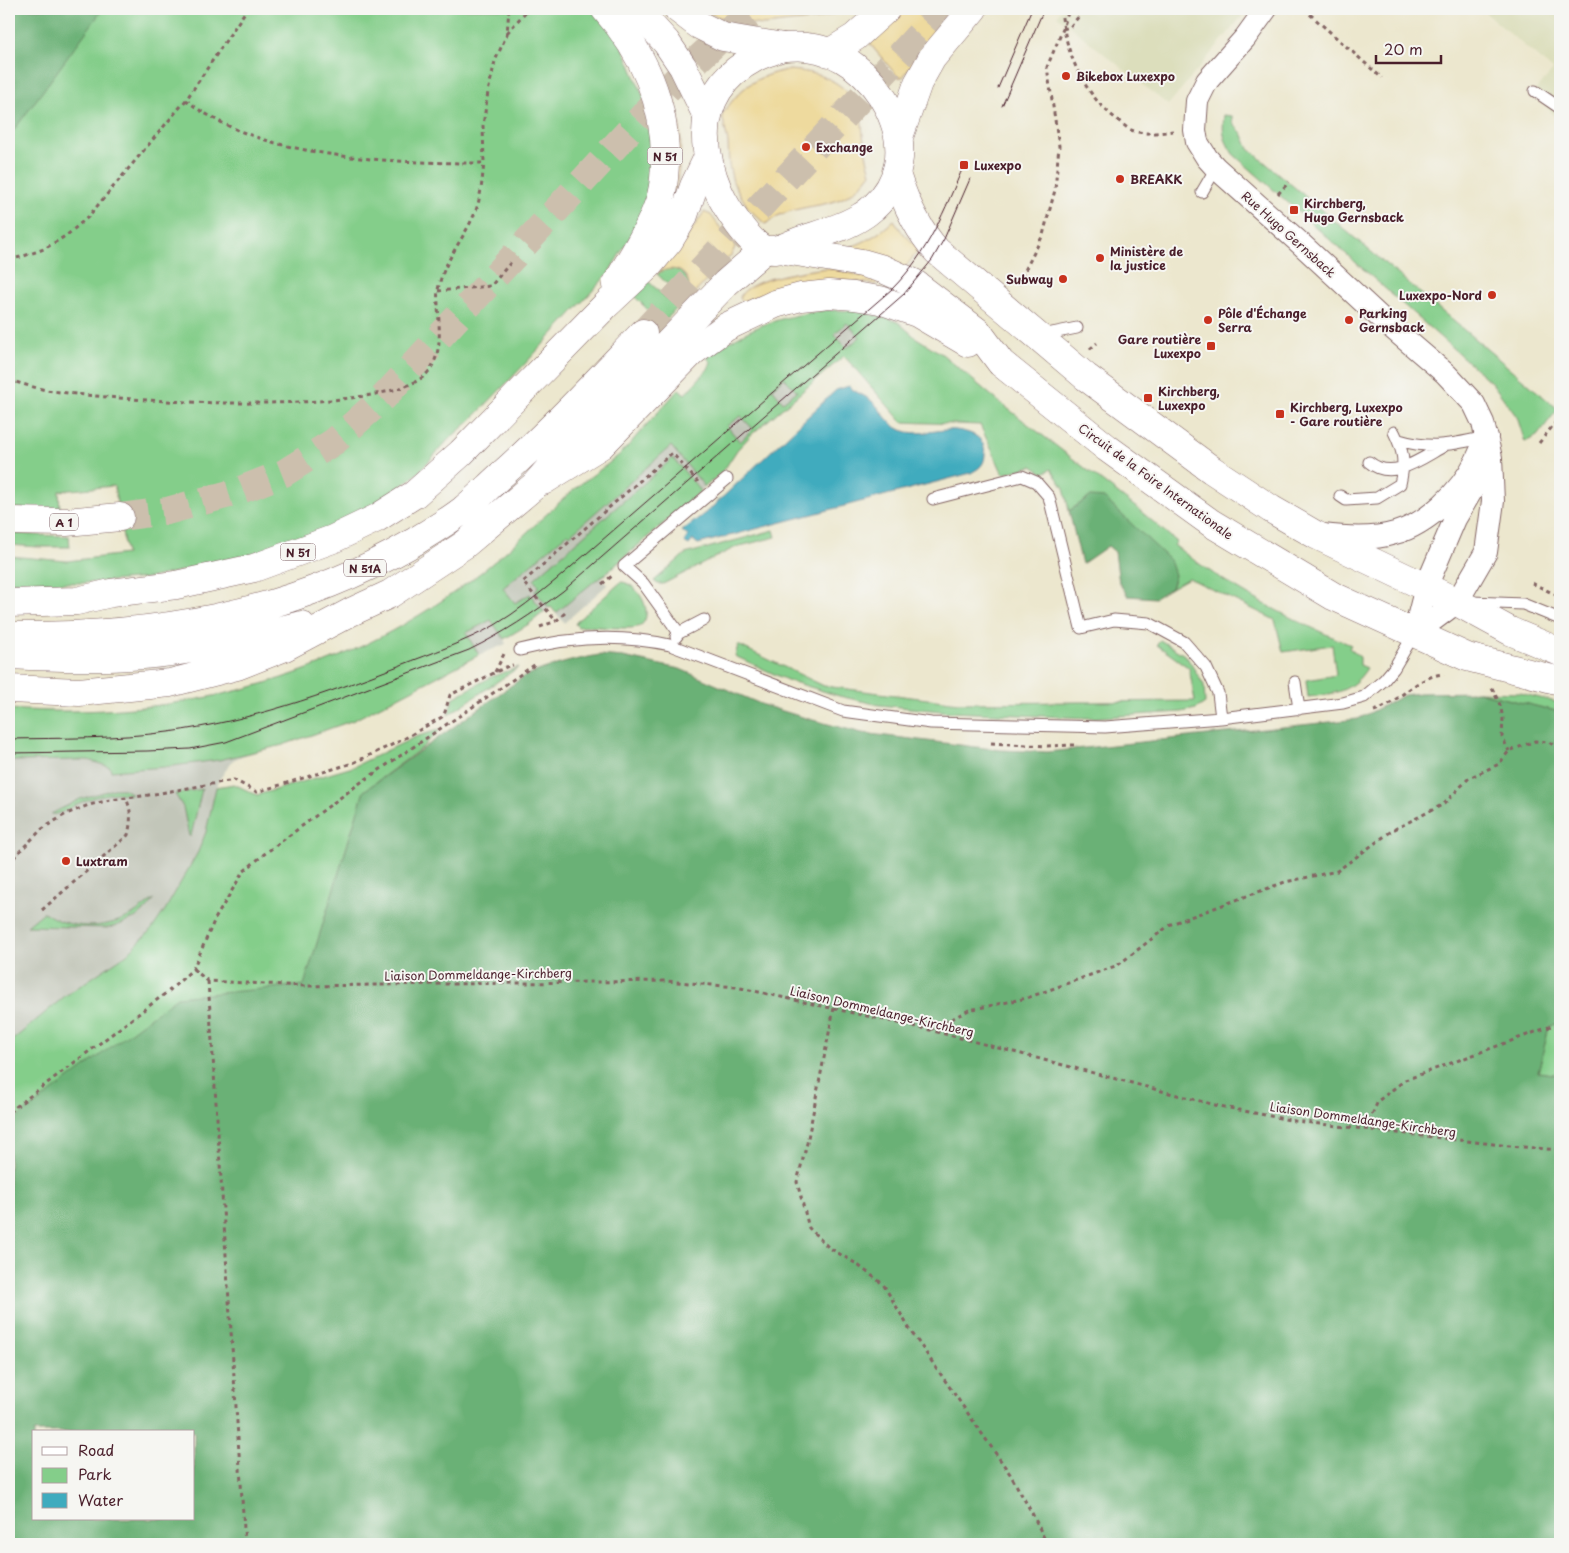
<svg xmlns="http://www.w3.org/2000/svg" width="1569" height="1553" font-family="'Playpen Sans',sans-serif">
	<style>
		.built { fill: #dcdebc }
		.industrial { fill: #c2c6b9 }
		.green { fill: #84ce8a; stroke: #67765a; fill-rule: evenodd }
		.forest { fill: #6bb176; stroke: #5a6850; fill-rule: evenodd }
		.sand { fill: #eeda9e; stroke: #9c7c64 }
		.water { fill: #3fabbe; stroke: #446574 }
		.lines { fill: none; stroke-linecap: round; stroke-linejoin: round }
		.highway-tunnel { stroke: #ccbfad; stroke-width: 28; stroke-dasharray: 28 14; stroke-linecap: butt }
		.lane-casing { stroke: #836564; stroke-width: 13 }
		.street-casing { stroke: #836564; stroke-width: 24 }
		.secondary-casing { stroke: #836564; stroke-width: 29 }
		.primary-casing { stroke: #836564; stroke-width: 29 }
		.highway-casing { stroke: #836564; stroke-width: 29 }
		.path { stroke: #836564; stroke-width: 3; stroke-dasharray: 4 4; stroke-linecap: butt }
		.lane { stroke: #fff; stroke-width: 11 }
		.street { stroke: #fff; stroke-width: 22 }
		.secondary { stroke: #fff; stroke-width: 28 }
		.primary { stroke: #fff; stroke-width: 28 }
		.highway { stroke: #fff; stroke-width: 28 }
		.tram { stroke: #4a1f2b; stroke-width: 1 }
		.poi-dot { fill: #c8321e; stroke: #f6f6f2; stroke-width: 2 }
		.labels { text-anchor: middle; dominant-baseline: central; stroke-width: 4; stroke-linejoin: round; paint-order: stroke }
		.shield { fill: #f6f6f2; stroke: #7e6067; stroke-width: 1 }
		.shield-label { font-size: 11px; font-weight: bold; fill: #4a1f2b }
		.poi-label { font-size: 12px; font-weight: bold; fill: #4a1f2b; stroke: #f6f6f2; text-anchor: start }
		.street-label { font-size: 12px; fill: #4a1f2b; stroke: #f6f6f2 }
	</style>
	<rect width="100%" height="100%" fill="#f6f6f2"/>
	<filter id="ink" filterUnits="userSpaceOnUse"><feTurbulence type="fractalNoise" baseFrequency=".02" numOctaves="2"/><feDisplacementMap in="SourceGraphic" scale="10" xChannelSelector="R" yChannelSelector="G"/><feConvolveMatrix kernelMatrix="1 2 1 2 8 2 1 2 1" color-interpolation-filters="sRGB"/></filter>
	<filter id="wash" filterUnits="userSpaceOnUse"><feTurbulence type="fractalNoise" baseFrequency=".0096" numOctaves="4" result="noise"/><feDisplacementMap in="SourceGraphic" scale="20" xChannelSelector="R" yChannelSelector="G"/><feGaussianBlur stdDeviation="1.12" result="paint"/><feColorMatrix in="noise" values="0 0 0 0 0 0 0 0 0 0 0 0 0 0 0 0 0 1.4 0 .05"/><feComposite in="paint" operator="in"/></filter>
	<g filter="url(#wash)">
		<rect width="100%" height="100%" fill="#ece7ce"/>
		<!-- built -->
		<path class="built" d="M1061 9H1248L1168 105 1057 16Z
			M1481 9H1560V124L1535 91 1553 70Z"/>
		<!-- industrial -->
		<path class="industrial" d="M887 318 752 434 737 450 724 470 602 578 607 585 564 623 551 607 529 624 504 639 506 644 479 655 354 720 316 734 242 756 233 760 221 777 216 787 206 832 198 852 171 899 166 929 9 1058V722L94 725 330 676 586 506 847 319Z"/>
		<!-- green -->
		<path class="green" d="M9 9H596L620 40 651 115 652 176 640 220 608 274 524 365 471 420 449 439 418 473 403 485 378 502 322 532 261 553 149 578 84 583 9 582V556L67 561 126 554 114 486 59 491 60 511 9 508Z
			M1224 115 1232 116 1234 125 1242 133 1249 149 1558 409 1537 436 1525 442 1517 417 1492 383 1233 154C1223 138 1222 133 1224 115Z
			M670 268C687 271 693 285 684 300L657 274 663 270Z
			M649 282 677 308 662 324 635 297Z
			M828 310 857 311 887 318 898 322 915 337 942 354 998 401 1138 509 1177 542 1174 545C1227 587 1289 619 1351 645L1349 648 1360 657V665L1367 668C1352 692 1334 694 1308 697L1306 680 1336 675 1332 645 1283 652 1275 620 1189 578 1171 588 1175 575 1090 497 1069 511 1064 488 1051 469 1043 473 1032 466 1003 474 980 425 902 422 844 356 752 434 737 450 724 470 705 487 671 446 570 535 568 533 503 588 515 603 530 594 544 612 529 624 504 639 491 620 466 633 479 655 354 720 283 745 219 760 165 767 111 771 110 767 88 760 9 761V709C174 721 337 681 471 580 506 554 537 522 570 493 585 479 603 469 619 455 627 448 633 440 640 432 653 418 666 403 679 389L685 394 708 369 711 362 707 358C747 326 778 317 828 310ZM847 323 860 337 847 348 834 334ZM784 378 797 391 783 402 772 388ZM741 416 753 429 740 442 727 426Z
			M673 458 701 491 598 580 597 579 556 613 551 607 549 608 535 591 539 586 534 579Z
			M774 530 776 537 736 547 663 584H658L654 581 685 554Z
			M9 533 35 535 69 536 70 547H38L9 545Z
			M621 582C638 582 656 615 640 626 632 631 591 625 578 627L575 624 577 621Z
			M1160 640 1186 656 1204 685 1205 703 1196 709 1182 712 1087 718 951 712 879 705 839 696 787 680 735 656 738 645 824 686 959 703 1195 701 1189 668 1157 645Z
			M519 667 448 715 453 698 491 677Z
			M1478 692 1520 693 1560 703V712Z
			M441 729 423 747 364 791 304 986 177 998 9 1124V1055L10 1053 9 1043 65 996 127 954 152 929 165 910 198 852 206 832 216 787 234 784 257 795 353 767 415 737Z
			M114 789H124L132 794C126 795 122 793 116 793 103 794 89 799 77 804 69 808 59 816 51 814L80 799Z
			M202 789 191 836H189L183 807 175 794Z
			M154 899C146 915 125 924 108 928L27 926 44 912C68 930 105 930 132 915 139 911 147 904 154 899Z
			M1560 1022V1075L1538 1072 1549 1027Z"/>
		<!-- forest -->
		<path class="forest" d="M9 9H103L9 137Z
			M1090 497 1104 498 1170 560 1175 575 1171 588 1155 598 1128 596 1119 583 1115 552 1108 546 1082 564 1069 511Z
			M599 655 623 657 680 669 763 705 809 719 862 733 1001 750 1047 752 1358 719 1404 695 1419 693 1478 692 1560 712V1022L1549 1027 1538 1072 1560 1075V1544H9V1124L177 997 304 985 364 791 523 677C548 666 572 660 599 655ZM34 1432H194V1519H34Z"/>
		<!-- sand -->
		<path class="sand" d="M698 9H848L817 19 765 25 732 22Z
			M904 9H920L941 27 922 50 903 77H898L870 44Z
			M648 44C655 49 659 59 663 66 684 109 685 156 673 202L646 45Z
			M787 70C816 71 845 80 858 108 862 116 862 126 863 135 865 148 867 161 871 173 843 211 820 200 782 214 776 216 771 221 765 224L748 208 733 182 729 165 728 142 722 115C740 88 755 76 787 70Z
			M704 212 711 215 722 230 733 240 735 247 732 254 686 302 684 300C698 279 678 260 657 274L680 247Z
			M894 220 902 232 919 249 905 268 841 250C862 244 879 235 894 220Z
			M828 268 880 280 876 284H873C822 277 792 282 745 301L741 300 740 297C748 278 808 270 828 268Z"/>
		<!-- water -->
		<path class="water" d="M849 386C855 393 866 395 874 403 883 412 888 424 901 430 920 438 943 426 962 431 975 434 984 438 985 453 985 458 984 463 980 467 978 469 974 471 971 473L698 544 693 540 689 545 684 542 688 536 682 531 709 510 836 390Z"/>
	</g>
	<g filter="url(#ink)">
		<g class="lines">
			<!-- highway-tunnel -->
			<path class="highway-tunnel" d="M643 333 943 9
				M120 517 167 511 233 493 284 473 335 441 384 397 677 79 727 32 760 9"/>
			<defs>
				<path id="lane" d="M1535 91 1560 108
					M1202 192 1216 168
					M1042 335 1077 328
					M1399 440C1432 450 1454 444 1487 437
					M1369 462C1392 482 1422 458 1444 446
					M1340 496 1346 500 1377 498 1400 484C1405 462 1404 452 1394 432
					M933 499 1022 476 1036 482 1049 497 1081 628 1114 620 1149 623 1184 642 1206 667 1218 693 1221 718
					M1472 602 1523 604 1560 619
					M679 633 643 583 624 566 727 479
					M676 637 679 633 704 620
					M520 650C569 637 620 634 670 645L843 711 931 723 1105 727 1221 718 1343 703 1364 697 1384 680 1394 668 1414 634
					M1295 682 1299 709"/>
				<path id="street" d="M1266 9 1245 38 1207 81 1197 101 1195 130 1197 142 1207 158 1216 168 1300 243 1384 321 1446 374 1474 404 1483 423 1491 458 1493 501 1486 552 1457 602 1414 634
					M1322 535C1346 538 1372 540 1395 533 1428 524 1461 491 1476 461 1480 453 1483 445 1487 437
					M1414 634 1426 587 1455 519 1479 478"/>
				<path id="secondary" d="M636 9 666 42 683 67 707 116
					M678 9 699 25 723 37 783 47
					M896 174C905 202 917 229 937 251L1086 377 1212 470 1271 509 1316 535 1457 602 1510 631 1560 652
					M779 249 862 263 883 269 914 283 978 332 1001 363 1107 448 1211 523 1333 596 1467 657 1560 681
					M543 481 601 445 692 352 726 327 775 304 801 297 829 294 854 296 880 300 917 313 968 343"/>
				<path id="primary" d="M783 47C790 47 798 46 806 47 842 50 872 76 888 107 897 126 902 144 898 165 895 181 886 196 874 207 870 210 866 214 862 216 844 228 819 234 799 241 791 244 782 249 774 250 770 250 766 250 763 249 748 241 726 208 719 192 697 140 699 88 755 58 763 53 774 51 783 47Z
					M829 53 855 37 886 9
					M899 137 918 83 932 58 973 9"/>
				<path id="highway" d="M605 9C643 52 665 100 665 158 665 170 664 184 661 196 652 227 632 256 616 285
					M9 521 66 522 120 517
					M9 603 77 601 111 593 176 585 254 568 333 539 377 518 415 494 461 453 605 306 648 266 669 241 683 218 694 186 707 159
					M9 636C150 637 285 617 409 545 427 534 446 523 463 510 475 500 487 488 499 477 550 432 596 382 643 333
					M9 655C53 657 98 659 143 655 197 651 249 638 301 625
					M9 689 79 692 170 683 237 666 285 647 351 612 390 594 464 545 534 486 563 453 653 359 726 283 764 250"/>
			</defs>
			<!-- lane casing -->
			<use href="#lane" class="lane-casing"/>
			<!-- street casing -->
			<use href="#street" class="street-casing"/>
			<!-- secondary casing -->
			<use href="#secondary" class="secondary-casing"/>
			<!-- primary casing -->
			<use href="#primary" class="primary-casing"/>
			<!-- highway casing -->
			<use href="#highway" class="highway-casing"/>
			<!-- path -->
			<path class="path" d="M1061 9C1065 52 1083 95 1119 121 1122 124 1127 128 1131 130 1145 135 1159 133 1173 131
				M1304 9 1382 78
				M1063 29 1070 27 1085 9
				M507 33 528 9
				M186 100C193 105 200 111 208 115 282 160 399 163 484 163L483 126 488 92 495 61 507 34 509 9
				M1278 194 1289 182
				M9 259 21 257 44 249 67 235 88 217 186 100 247 9
				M1018 284 1043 235 1055 190 1059 146 1047 67 1063 29 1069 9
				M438 291 491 286 511 262
				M1090 349 1097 343
				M9 380C23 384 38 389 53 391 115 401 392 420 429 371 443 352 439 327 438 305 438 300 437 295 438 290 443 262 463 240 474 215 481 200 482 180 484 163
				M1539 443 1560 417
				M1532 583 1560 597
				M602 584 612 576
				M565 613 556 621 523 582 672 453 698 482
				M540 627 556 621
				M495 672 504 654
				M1492 688 1500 705 1503 718 1502 737 1509 751
				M1374 711C1399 703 1416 676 1444 674
				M991 743 1047 746 1074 745
				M9 865 16 855 42 829 66 814 89 805 110 800 143 796 234 780 257 792 353 763 400 741 442 717 445 712 450 695 506 667 513 665
				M42 910 128 835C131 822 132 811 126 798
				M193 969 208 981 304 986 666 981 736 987 930 1030 1219 1106 1295 1121 1510 1146 1560 1150
				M208 981 245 1544
				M834 1008 807 1143 797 1182 809 1228 828 1247 855 1263 883 1284 912 1333 1010 1474 1032 1513 1047 1544
				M930 1030 969 1010 1027 998 1118 965 1171 924 1285 882 1337 871 1393 830 1444 804 1469 778 1499 764 1509 751 1535 741 1549 742 1560 750
				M9 1112 170 990 193 969 215 919 243 872 263 855 360 783 536 664
				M1366 1129 1378 1101 1405 1080 1549 1027 1560 1022"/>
			<!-- lane -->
			<use href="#lane" class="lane"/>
			<!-- street -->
			<use href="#street" class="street"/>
			<!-- secondary -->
			<use href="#secondary" class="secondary"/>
			<!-- primary -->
			<use href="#primary" class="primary"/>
			<!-- highway -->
			<use href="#highway" class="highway"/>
			<!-- tram -->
			<path class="tram" d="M998 88 1032 9
				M1002 106 1044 9
				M9 739C62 738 115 739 168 732 251 721 323 695 401 665 432 653 465 642 495 625 517 612 536 596 556 580L892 289C929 252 944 211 964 165
				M9 753 147 751 190 749 226 742 469 650C504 633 532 614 563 591L904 294 932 260 944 239 970 179"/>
		</g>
	</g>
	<!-- markers -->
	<g class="poi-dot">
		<circle cx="1066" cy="76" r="5"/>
		<circle cx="806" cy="147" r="5"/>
		<rect x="959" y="160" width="10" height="10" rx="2.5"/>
		<circle cx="1120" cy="179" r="5"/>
		<rect x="1289" y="205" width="10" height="10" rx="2.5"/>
		<circle cx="1100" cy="258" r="5"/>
		<circle cx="1063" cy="279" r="5"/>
		<circle cx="1492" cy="295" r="5"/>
		<circle cx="1208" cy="320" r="5"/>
		<circle cx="1349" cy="320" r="5"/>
		<rect x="1206" y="341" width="10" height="10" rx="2.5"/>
		<rect x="1143" y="393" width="10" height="10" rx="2.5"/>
		<rect x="1275" y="409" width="10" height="10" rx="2.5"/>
		<circle cx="66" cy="861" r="5"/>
	</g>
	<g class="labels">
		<!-- shield labels -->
		<g class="shield">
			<rect x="647.5" y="147.5" width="35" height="17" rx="4"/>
			<rect x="50" y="513.5" width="28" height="17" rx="4"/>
			<rect x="280.5" y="543.5" width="35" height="17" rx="4"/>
			<rect x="344" y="559.5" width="42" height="17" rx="4"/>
		</g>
		<g class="shield-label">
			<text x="665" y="156">N 51</text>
			<text x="64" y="522">A 1</text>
			<text x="298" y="552">N 51</text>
			<text x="365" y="568">N 51A</text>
		</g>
		<!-- poi labels -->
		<g class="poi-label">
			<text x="1076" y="76">Bikebox Luxexpo</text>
			<text x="816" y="147">Exchange</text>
			<text x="974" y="165">Luxexpo</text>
			<text x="1130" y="179">BREAKK</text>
			<text x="1304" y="203">Kirchberg,<tspan x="1304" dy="14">Hugo Gernsback</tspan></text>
			<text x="1110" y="251">Ministère de<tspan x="1110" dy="14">la justice</tspan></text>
			<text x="1053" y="279" text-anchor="end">Subway</text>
			<text x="1482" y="295" text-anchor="end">Luxexpo-Nord</text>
			<text x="1218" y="313">Pôle d'Échange<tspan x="1218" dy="14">Serra</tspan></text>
			<text x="1359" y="313">Parking<tspan x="1359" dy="14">Gernsback</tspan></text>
			<text x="1201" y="339" text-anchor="end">Gare routière<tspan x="1201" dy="14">Luxexpo</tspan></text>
			<text x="1158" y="391">Kirchberg,<tspan x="1158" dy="14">Luxexpo</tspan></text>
			<text x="1290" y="407">Kirchberg, Luxexpo<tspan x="1290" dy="14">- Gare routière</tspan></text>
			<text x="76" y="861">Luxtram</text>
		</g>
		<!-- street labels -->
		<g class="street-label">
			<text transform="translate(1289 234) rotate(42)">Rue Hugo Gernsback</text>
			<text transform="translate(1156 481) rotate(36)">Circuit de la Foire Internationale</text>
			<text transform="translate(478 974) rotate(-1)">Liaison Dommeldange-Kirchberg</text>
			<text transform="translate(882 1011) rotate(13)">Liaison Dommeldange-Kirchberg</text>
			<text transform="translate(1363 1119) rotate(8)">Liaison Dommeldange-Kirchberg</text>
		</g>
	</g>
	<!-- margin -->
	<rect width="1569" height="1553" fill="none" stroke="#f6f6f2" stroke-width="30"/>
	<!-- legend -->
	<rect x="32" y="1430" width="162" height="90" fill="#f6f6f2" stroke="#b1a0a2"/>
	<rect x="42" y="1447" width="25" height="8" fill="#ffffff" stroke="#b1a0a2"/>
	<text x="78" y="1456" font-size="15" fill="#4a1f2b">Road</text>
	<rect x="42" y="1468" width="25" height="15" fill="#84ce8a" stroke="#b1a0a2"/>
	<text x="78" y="1480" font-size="15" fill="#4a1f2b">Park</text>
	<rect x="42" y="1493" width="25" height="15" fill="#3fabbe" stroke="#b1a0a2"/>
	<text x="78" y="1506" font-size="15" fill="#4a1f2b">Water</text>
	<!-- scale -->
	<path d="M1376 55v8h65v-8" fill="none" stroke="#4a1f2b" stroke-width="2.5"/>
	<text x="1384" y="55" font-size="15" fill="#4a1f2b" stroke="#f6f6f2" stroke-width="4" paint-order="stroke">20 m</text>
</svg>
